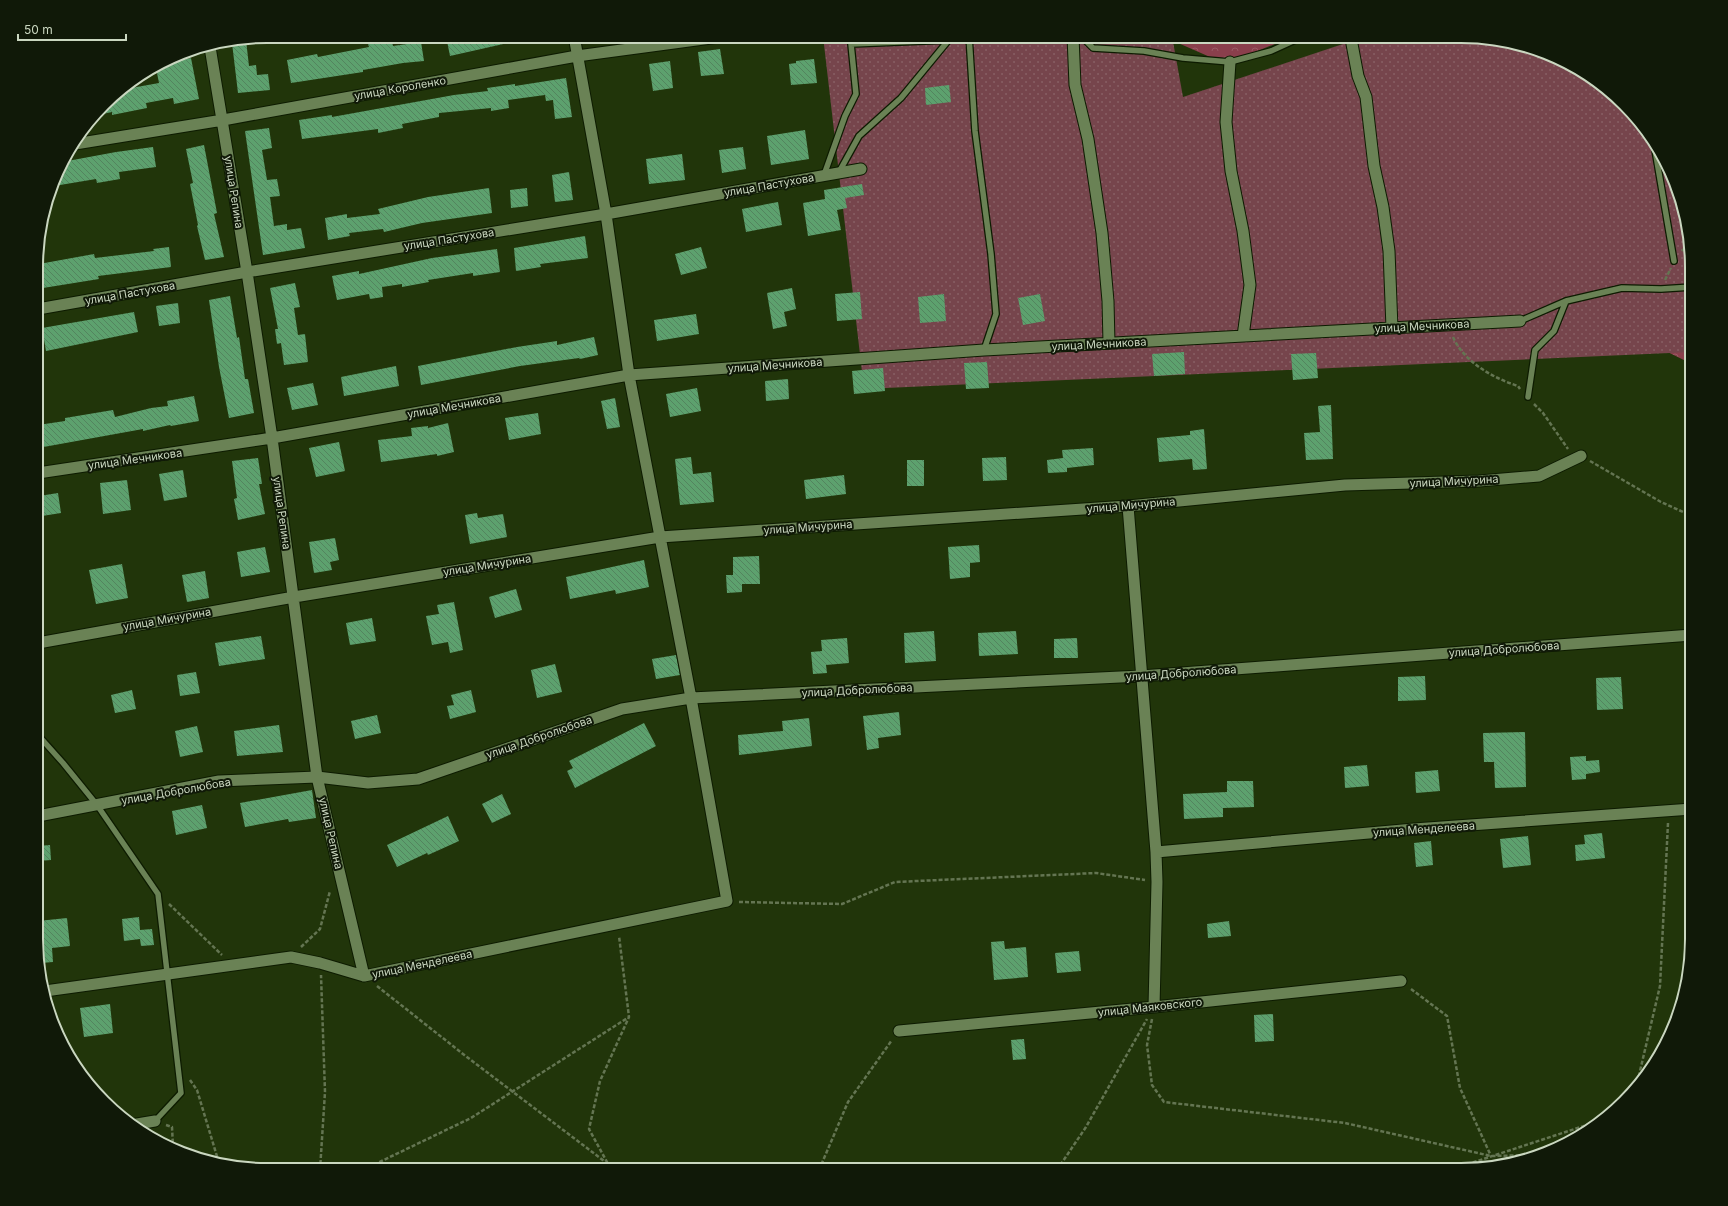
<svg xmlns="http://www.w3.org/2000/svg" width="1728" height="1206" font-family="Inter,sans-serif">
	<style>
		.forest { fill: url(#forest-crowns) }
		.garden { fill: url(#garden-dots) }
		.building { fill: url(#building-back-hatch) }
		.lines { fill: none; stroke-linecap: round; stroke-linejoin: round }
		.lane-casing { stroke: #0d1b00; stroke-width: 8 }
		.street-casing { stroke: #0d1b00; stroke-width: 13 }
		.path { stroke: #647552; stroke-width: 2.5; stroke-dasharray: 4 2; stroke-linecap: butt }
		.lane { stroke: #6a8255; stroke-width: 5.5 }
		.street { stroke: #6a8255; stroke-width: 11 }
		.labels { text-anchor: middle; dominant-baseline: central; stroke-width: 4; stroke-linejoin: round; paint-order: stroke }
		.street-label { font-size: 11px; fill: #cad7c0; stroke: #101908 }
		.rim { fill: none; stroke: #cad7c0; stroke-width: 2 }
	</style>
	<defs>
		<pattern id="forest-crowns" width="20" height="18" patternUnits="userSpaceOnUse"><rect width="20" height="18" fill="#8a3f4c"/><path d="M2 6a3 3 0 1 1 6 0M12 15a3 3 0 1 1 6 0" fill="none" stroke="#995a64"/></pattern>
		<pattern id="garden-dots" width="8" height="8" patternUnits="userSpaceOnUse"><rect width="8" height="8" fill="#76454c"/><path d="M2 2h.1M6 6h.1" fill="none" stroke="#885f64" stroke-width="1.8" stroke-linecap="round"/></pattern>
		<pattern id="building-back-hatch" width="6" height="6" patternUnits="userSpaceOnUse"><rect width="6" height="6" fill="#5da16e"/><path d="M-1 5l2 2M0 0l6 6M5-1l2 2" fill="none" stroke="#53845e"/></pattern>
	</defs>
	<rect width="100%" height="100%" fill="#21350a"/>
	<!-- forest -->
	<path class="forest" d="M1171 36H1294L1226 64 1169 39Z
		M1692 334V364L1643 340Z"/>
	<!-- garden -->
	<path class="garden" d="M823 36H1172L1183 97 1367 36H1476L1535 48 1601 84 1661 152 1684 207 1692 252V352L864 389Z"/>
	<!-- building -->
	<path class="building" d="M446 36H517V41L450 56Z
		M392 39 393 46 421 42 424 61 403 63 363 70V72L291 83 287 60 317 54 318 57 369 47 368 44Z
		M246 40 249 66 256 65 257 75 268 74 270 90 238 93 232 43Z
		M720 49 724 74 701 76 698 52Z
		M191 58 199 99 174 104 173 98 146 103 147 108 112 115V112L98 115 115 93 120 90 159 83 156 68 163 63Z
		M814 59 817 83 791 85 789 64 796 63V61Z
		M670 61 673 88 653 91 649 64Z
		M566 78 572 117 555 119 553 100 546 101 545 95 508 100 509 108 491 111V108L439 113V117L402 124 403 128 378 133V129L302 139 299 120 332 115V117L454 95 488 91 487 88 515 84V86Z
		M949 85 951 102 926 105 925 88Z
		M269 128 272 148 262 150 267 180 277 179 280 196 270 197 274 226 287 224V230L301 228 305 248 263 255 245 131Z
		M805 130 809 159 771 165 767 136Z
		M204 145 217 213 214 214 224 257 205 260 197 226 198 225 190 184 193 183 186 149Z
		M153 147 156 167 119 172 120 179 97 183 96 179 54 186 62 162 116 152Z
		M743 147 746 169 722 173 719 150Z
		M682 154 685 180 649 184 646 159Z
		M569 172 573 200 555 202 552 175Z
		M862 184 864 195 845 198 847 208 837 210 841 230 808 236 803 203 825 199 824 190Z
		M489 188 492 213 422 223 384 232 383 229 349 233 350 236 328 240 325 218 347 214V218L380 214 378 209 428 197Z
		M527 188 528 206 511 208 510 190Z
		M778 202 782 225 746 232 742 209Z
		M585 236 588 258 540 264 541 267 516 271 514 248Z
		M169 247 171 267 98 276 99 279 43 288 39 264 94 254 95 258 154 251 153 249Z
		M701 247 707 268 681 275 675 254Z
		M497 249 500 272 473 276V273L428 280 429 282 402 287V284L382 287 383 297 370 299 369 294 337 300 332 276 359 271V274L432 258Z
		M295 283 300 307 294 308 298 335 305 334 308 362 284 365 281 343 277 344 275 329H278L270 288Z
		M792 288 796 309 784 312 787 326 773 329 767 293Z
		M860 292 862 319 837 321 835 294Z
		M944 294 946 321 920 323 918 297Z
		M1040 294 1045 321 1023 325 1018 298Z
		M230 296 237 338 239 337 245 379H248L254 413 229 418 219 367 209 300Z
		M178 303 180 323 159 326 156 306Z
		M134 312 138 332 46 351 42 328Z
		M696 314 699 334 657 341 654 320Z
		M594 337 598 355 580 359 579 358 520 366 421 385 418 366 517 347 557 341V345Z
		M1184 352 1185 374 1154 376 1152 354Z
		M1316 353 1318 378 1293 380 1291 354Z
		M987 362 989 388 966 389 964 363Z
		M396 366 399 386 344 396 341 377Z
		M883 368 885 391 854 394 852 371Z
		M788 379 789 399 766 401 765 381Z
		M313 383 318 405 292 410 287 388Z
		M697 388 701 411 670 417 666 394Z
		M194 396 199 421 171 426 170 425 143 431V429L38 448V425L65 421V418L113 410 115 417 151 408 168 406 167 401Z
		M615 398 620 427 607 429 601 401Z
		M1331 405 1333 459 1306 460 1304 433 1320 432 1318 406Z
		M538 413 541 434 509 440 505 418Z
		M448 423 454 452 437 456V454L381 462 378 440 412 436 411 428 428 426V428Z
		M1204 429 1207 469 1193 470 1192 459 1159 462 1157 438 1190 435V431Z
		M339 442 345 471 316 477 309 448Z
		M1093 448 1094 465 1067 468V472L1048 473 1047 460 1063 458 1062 450Z
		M691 457 693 474 711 472 714 502 680 505 675 459Z
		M1006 457 1007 480 983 481 982 458Z
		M258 458 262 484H259L265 514 238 520 234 499 237 498 232 461Z
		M907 460H924V486H907Z
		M183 470 187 497 164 501 159 474Z
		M844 475 846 494 806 499 804 480Z
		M127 480 131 510 103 514 100 483Z
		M58 493 61 513 42 516 39 496Z
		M477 513 478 518 503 514 507 537 470 544 465 515Z
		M335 538 339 560 330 562 332 570 314 573 309 542Z
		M979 545 980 562 970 563V577L950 579 948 547Z
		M265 547 270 572 241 577 237 552Z
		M759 556 760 584H742V592L727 593 726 575H733V557Z
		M644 560 649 587 616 594 615 590 570 599 566 577Z
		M122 564 128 598 96 604 89 570Z
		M205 571 209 598 187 602 182 575Z
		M516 589 522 610 495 618 489 597Z
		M454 602 463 650 450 653 448 642 432 645 426 616 439 614 437 605Z
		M372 618 376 641 350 645 346 623Z
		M934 631 936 661 905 663 904 633Z
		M1016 631 1018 654 979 656 978 633Z
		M261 636 265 659 219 666 215 643Z
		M847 638 849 663 826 665 827 673 813 674 811 652 822 651 821 640Z
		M1077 638 1078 658H1054V639Z
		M676 655 680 675 656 679 652 659Z
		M555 664 562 692 537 698 531 670Z
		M196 672 200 693 180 696 177 675Z
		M1425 676 1426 700 1398 701V677Z
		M1621 677 1623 709 1597 710 1596 678Z
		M132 690 136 709 115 713 111 695Z
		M471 690 476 712 450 719 447 706 454 705 451 695Z
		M899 712 901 735 878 738 879 748 867 750 863 716Z
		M377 715 381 733 355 739 351 721Z
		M809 718 812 746 739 755 738 735 783 731 782 721Z
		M644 723 656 746 575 788 567 771 573 768 569 761Z
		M279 725 283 752 237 756 234 731Z
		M197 726 203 752 180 757 175 731Z
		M1525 732 1526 787 1495 788 1494 762H1484L1483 733Z
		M1586 756V761L1599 760 1600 772 1586 774V779L1572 780 1570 757Z
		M1367 765 1369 786 1345 788 1344 767Z
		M1438 770 1440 791 1416 793 1415 772Z
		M1227 781H1253L1254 807 1223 808V817L1184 819 1183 794 1227 792Z
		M312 790 316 818 289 822 288 819 245 827 240 803Z
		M502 794 511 814 492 823 482 804Z
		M202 805 207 828 176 835 172 811Z
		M448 816 459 841 428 855 427 853 397 867 387 845Z
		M1602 833 1605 858 1576 861 1575 845 1585 844 1584 835Z
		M1528 836 1531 865 1503 868 1500 839Z
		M1431 841 1433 865 1416 867 1414 843Z
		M50 845 51 860 38 861V846Z
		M139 917 140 930 152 929 154 945 141 946 140 939 124 941 122 919Z
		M67 918 70 946 52 948 53 962 41 963 38 921Z
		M1229 921 1231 936 1208 938 1207 924Z
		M1004 941 1005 949 1026 947 1028 977 994 980 991 942Z
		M1079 951 1081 971 1057 973 1055 953Z
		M110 1004 113 1033 84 1037 80 1008Z
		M1273 1014 1274 1041 1255 1042 1254 1015Z
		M1024 1039 1026 1059 1013 1060 1011 1040Z"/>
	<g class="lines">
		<defs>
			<path id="lane" d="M969 36 975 131 991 254 996 314 984 350
				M1081 36 1093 48 1144 51 1183 58 1230 62 1271 51 1304 36
				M1654 144 1674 261
				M839 172 859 136 901 98 952 36
				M824 175 845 116 856 94 851 44 949 40
				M1520 321 1566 301 1622 288 1661 289 1692 287
				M1528 397 1535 350 1554 331 1566 301
				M38 735 63 763 97 805 158 894 181 1093 155 1121"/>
			<path id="street" d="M1073 36 1075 85 1088 139 1102 233 1108 301 1109 343
				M1353 36 1352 44 1358 76 1366 97 1374 166 1383 207 1389 251 1392 328
				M210 47 247 272 272 438 317 777 364 976
				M1230 62 1226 122 1231 171 1243 231 1250 285 1243 336
				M75 144 223 120 577 56 726 36
				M38 309 247 272 606 214 861 169
				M38 473 272 438 629 375 984 350 1520 321
				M1128 506 1156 852 1157 882 1154 1007
				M38 643 294 597 660 537 1128 506 1345 485 1479 481 1539 476 1581 456
				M38 816 219 781 317 777 368 783 418 779 622 709 691 698 1141 676 1692 635
				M1156 852 1414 829 1692 809
				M45 991 291 957 320 963 364 976 727 901 691 698 629 375 606 214 574 36
				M899 1031 1154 1007 1401 981
				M131 1125 155 1121"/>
		</defs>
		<!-- lane casing -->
		<use href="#lane" class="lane-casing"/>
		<!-- street casing -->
		<use href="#street" class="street-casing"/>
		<!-- path -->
		<path class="path" d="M1682 251 1690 242
			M1665 280 1671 268
			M1453 337C1464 362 1493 378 1518 386L1520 389
			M1534 404 1543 413 1568 449
			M1590 461 1661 502 1692 516
			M739 902 842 904 895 882 1096 873 1145 880
			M169 904 222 955
			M301 947 320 929 330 891
			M377 986 463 1054 608 1164 629 1170
			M1411 989 1447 1016 1460 1088 1491 1156
			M1152 1019 1147 1045 1152 1085 1164 1102 1345 1123 1491 1156 1540 1155
			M190 1080 197 1090 219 1163
			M1636 1088 1660 986 1668 823
			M166 1125 172 1127 173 1147
			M1536 1154 1584 1132
			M1517 1163 1531 1156
			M320 1170 325 1092 321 975
			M363 1170 471 1118 629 1017
			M617 1170 608 1164 589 1129 600 1081 629 1017 619 936
			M819 1170 848 1102 892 1040
			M1057 1170 1086 1127 1147 1019
			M1450 1170 1602 1120"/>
		<!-- lane -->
		<use href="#lane" class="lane"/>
		<!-- street -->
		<use href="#street" class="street"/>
	</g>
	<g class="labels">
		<!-- street labels -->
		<g class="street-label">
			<text transform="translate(400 88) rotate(-10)">улица Короленко</text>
			<text transform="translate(769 185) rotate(-10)">улица Пастухова</text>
			<text transform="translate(234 192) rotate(81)">улица Репина</text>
			<text transform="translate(449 239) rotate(-9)">улица Пастухова</text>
			<text transform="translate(130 293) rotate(-10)">улица Пастухова</text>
			<text transform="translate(1422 326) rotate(-3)">улица Мечникова</text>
			<text transform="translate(1099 344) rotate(-3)">улица Мечникова</text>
			<text transform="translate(775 365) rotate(-4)">улица Мечникова</text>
			<text transform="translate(454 406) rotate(-10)">улица Мечникова</text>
			<text transform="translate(135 459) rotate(-8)">улица Мечникова</text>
			<text transform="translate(1454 481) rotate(-3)">улица Мичурина</text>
			<text transform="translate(1131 505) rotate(-5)">улица Мичурина</text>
			<text transform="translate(282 513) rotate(82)">улица Репина</text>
			<text transform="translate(808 527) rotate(-4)">улица Мичурина</text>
			<text transform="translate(487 565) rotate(-9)">улица Мичурина</text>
			<text transform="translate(167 619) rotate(-10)">улица Мичурина</text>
			<text transform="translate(1504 649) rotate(-4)">улица Добролюбова</text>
			<text transform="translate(1181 673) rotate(-4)">улица Добролюбова</text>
			<text transform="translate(857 690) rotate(-3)">улица Добролюбова</text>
			<text transform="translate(539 737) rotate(-19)">улица Добролюбова</text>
			<text transform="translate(176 791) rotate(-10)">улица Добролюбова</text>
			<text transform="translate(1424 829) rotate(-4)">улица Менделеева</text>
			<text transform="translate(331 833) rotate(77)">улица Репина</text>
			<text transform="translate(422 964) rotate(-12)">улица Менделеева</text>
			<text transform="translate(1150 1007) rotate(-6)">улица Маяковского</text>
		</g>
	</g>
	<!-- crop -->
	<path d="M0 0H1728V1206H0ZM267 43H1461A224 224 0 0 1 1685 267V939A224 224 0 0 1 1461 1163H267A224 224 0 0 1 43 939V267A224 224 0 0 1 267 43Z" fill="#101908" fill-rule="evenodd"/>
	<path class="rim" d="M267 43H1461A224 224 0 0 1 1685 267V939A224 224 0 0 1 1461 1163H267A224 224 0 0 1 43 939V267A224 224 0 0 1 267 43Z"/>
	<!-- scale -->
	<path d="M18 34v6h108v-6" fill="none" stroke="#cad7c0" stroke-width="2"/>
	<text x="24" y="34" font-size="12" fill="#cad7c0" stroke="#101908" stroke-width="3" paint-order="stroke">50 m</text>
</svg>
